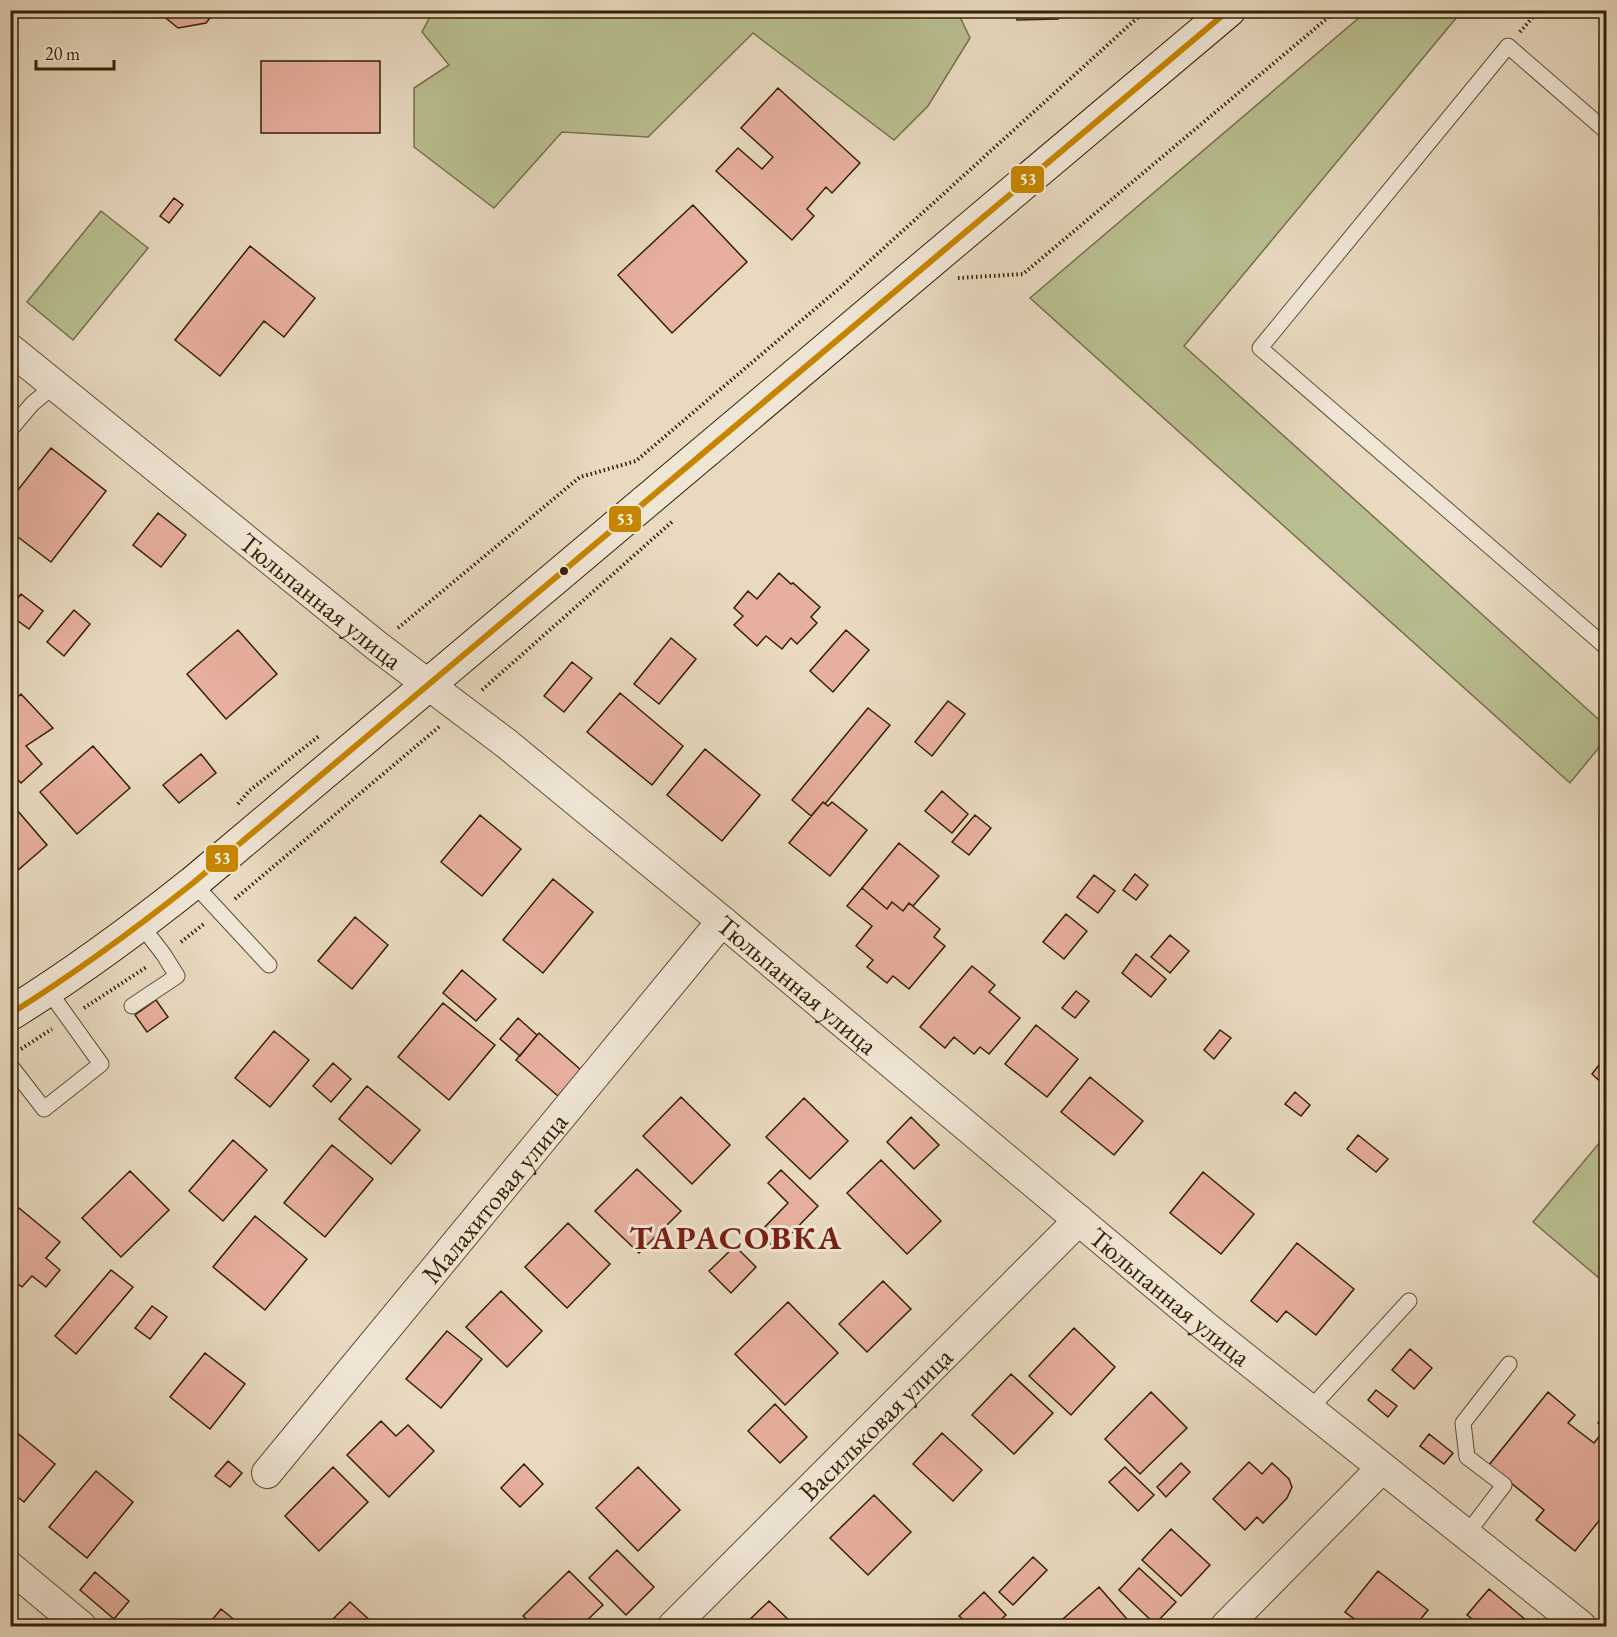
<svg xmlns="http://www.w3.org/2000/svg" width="1617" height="1637" font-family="'EB Garamond',serif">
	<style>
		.green { fill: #b9be90; stroke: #777049; stroke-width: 1.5 }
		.building { fill: #e7af9e; stroke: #352102; stroke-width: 1.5 }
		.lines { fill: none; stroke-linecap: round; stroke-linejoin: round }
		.lane-casing { stroke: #624f32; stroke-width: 17 }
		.street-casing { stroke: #624f32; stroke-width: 32 }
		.secondary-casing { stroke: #352102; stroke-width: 35 }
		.path { stroke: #352102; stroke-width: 4; stroke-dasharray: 1.5 3; stroke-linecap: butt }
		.lane { stroke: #f0e6d6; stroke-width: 15 }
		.street { stroke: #f0e6d6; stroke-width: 30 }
		.secondary { stroke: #f0e6d6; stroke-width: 33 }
		.bus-1-casing { stroke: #f0e6d6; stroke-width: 10 }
		.bus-1 { stroke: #c68500; stroke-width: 6 }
		.bus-dot { fill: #352102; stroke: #f0e6d6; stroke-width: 2 }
		.labels { text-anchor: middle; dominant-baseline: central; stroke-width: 6; stroke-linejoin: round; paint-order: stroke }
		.street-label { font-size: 27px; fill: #352102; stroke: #f0e6d6 }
		.district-label { font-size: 33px; font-weight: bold; letter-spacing: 1.5px; fill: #7a1f14; stroke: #f0e6d6 }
		.line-badge { stroke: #f0e6d6; stroke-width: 2 }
		.badge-label { font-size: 16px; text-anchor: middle; font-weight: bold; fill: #fff }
	</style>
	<rect width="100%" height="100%" fill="#e8d9c0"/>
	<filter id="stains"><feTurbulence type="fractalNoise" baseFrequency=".00333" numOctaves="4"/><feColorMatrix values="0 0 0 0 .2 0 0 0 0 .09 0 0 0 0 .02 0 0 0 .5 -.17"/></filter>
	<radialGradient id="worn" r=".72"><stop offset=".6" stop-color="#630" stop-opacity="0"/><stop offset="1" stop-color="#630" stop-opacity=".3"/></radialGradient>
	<!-- green -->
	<path class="green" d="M433 11H957L970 38 928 106 894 140 753 33 648 137 562 132 494 208 414 147V88L449 65 422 32Z
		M1367 11H1462L1184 346 1606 726V739L1570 783 1030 298Z
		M101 211 148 248 73 340 27 302Z
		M1606 1135V1284L1533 1222Z"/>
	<!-- building -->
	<path class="building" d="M156 10H213V14L206 23 178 28Z
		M1017 10H1058V19L1017 20Z
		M261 61H380V133H261Z
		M778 88 860 163 832 193 826 187 807 209 814 216 792 240 716 171 738 148 762 169 773 157 741 128Z
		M174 198 183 205 169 223 160 216Z
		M693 205 747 262 672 333 618 275Z
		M250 246 315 298 284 337 264 321 220 376 175 340Z
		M51 448 106 491 51 562 10 531V500Z
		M158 513 186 535 161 567 133 545Z
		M779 573 791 584 793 583 820 607 811 617 817 623 797 644 791 638 782 649 766 636 757 646 734 625 743 616 734 608 748 591 757 599Z
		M21 594 43 611 29 629 10 615V608Z
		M74 610 90 624 64 656 47 642Z
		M238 630 277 674 226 719 187 674Z
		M846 630 869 650 833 692 810 671Z
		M671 638 696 659 659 704 634 684Z
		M572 662 592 678 564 712 544 696Z
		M620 693 683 746 652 785 587 732Z
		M21 694 53 728 26 746 42 764 21 783 10 772V704Z
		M948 701 965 714 932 756 915 742Z
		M868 708 890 725 825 804 823 802 811 816 792 800Z
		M93 746 130 788 77 834 40 792Z
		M705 749 760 795 722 841 667 795Z
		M201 754 216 773 179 803 163 785Z
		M942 791 968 814 952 833 925 811Z
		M823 802 828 806 832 802 867 830 830 876 789 843Z
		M17 810 47 845 10 877V816Z
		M480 815 521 849 482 896 441 862Z
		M975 815 991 828 969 855 952 842Z
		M899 843 939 876 913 906 909 903 903 911 892 902 887 909 862 888Z
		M1135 874 1148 885 1136 900 1123 890Z
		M1094 875 1115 891 1098 913 1077 897Z
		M553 879 593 912 543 973 503 940Z
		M862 888 887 909 892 902 903 911 909 903 940 929 934 937 945 946 909 989 893 976 887 983 867 967 873 960 856 946 872 926 847 906Z
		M1066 914 1087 931 1064 959 1043 942Z
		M355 917 388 945 352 989 318 961Z
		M1170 935 1189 951 1170 973 1151 957Z
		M1136 954 1166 979 1151 997 1122 973Z
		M972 966 995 985 989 992 1020 1018 989 1054 980 1047 974 1054 954 1037 945 1048 920 1027Z
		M462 970 496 999 476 1021 443 993Z
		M1076 991 1089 1001 1075 1018 1062 1008Z
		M156 1000 168 1017 147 1032 135 1015Z
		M443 1003 495 1045 449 1100 398 1057Z
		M518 1018 537 1035 520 1056 500 1039Z
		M1036 1025 1078 1059 1047 1097 1005 1064Z
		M1220 1030 1231 1038 1214 1059 1204 1050Z
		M274 1031 309 1060 270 1107 235 1078Z
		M539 1033 581 1070 558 1096 516 1060Z
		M1606 1056V1082L1604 1085 1592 1074Z
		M333 1063 351 1079 331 1102 313 1086Z
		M1090 1077 1143 1121 1114 1155 1061 1112Z
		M367 1086 420 1130 391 1164 339 1119Z
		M1295 1092 1310 1105 1301 1116 1285 1104Z
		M681 1097 730 1145 692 1184 643 1136Z
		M804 1098 848 1141 810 1179 766 1137Z
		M911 1117 939 1145 914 1169 887 1142Z
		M1358 1135 1388 1159 1376 1172 1347 1149Z
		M233 1140 267 1170 223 1221 189 1191Z
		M332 1145 373 1179 325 1237 284 1203Z
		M881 1160 941 1221 907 1254 847 1193Z
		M637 1169 681 1211 639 1253 595 1211Z
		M781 1170 818 1206 776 1249 759 1233 788 1203 768 1183Z
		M130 1171 169 1210 121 1257 82 1218Z
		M1203 1172 1254 1214 1221 1254 1170 1213Z
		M19 1208 60 1242 46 1258 60 1270 46 1287 32 1276 22 1287 10 1278V1218Z
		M255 1216 307 1259 265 1310 213 1267Z
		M568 1223 610 1264 567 1308 525 1267Z
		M1297 1243 1354 1289 1316 1335 1286 1311 1277 1322 1251 1301Z
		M735 1246 756 1267 731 1293 709 1271Z
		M111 1270 133 1287 76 1354 55 1336Z
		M883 1281 911 1309 867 1352 839 1324Z
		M501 1291 542 1331 507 1367 466 1327Z
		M788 1302 838 1353 785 1405 735 1354Z
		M152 1306 167 1317 150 1339 135 1328Z
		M1074 1328 1115 1367 1071 1415 1029 1376Z
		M447 1331 482 1359 441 1408 406 1379Z
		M1410 1349 1432 1368 1414 1389 1392 1370Z
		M205 1353 245 1384 210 1429 170 1397Z
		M1011 1374 1053 1413 1014 1454 972 1415Z
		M1376 1390 1397 1406 1388 1417 1368 1400Z
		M1151 1392 1187 1428 1140 1474 1105 1439Z
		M1548 1392 1575 1415 1568 1423 1594 1443 1605 1429 1598 1423 1606 1413V1447L1603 1451 1606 1454V1512L1575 1551 1536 1520 1544 1510 1489 1465Z
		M775 1404 807 1437 780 1463 748 1431Z
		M381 1421 396 1436 408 1425 434 1451 389 1497 347 1455Z
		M10 1427 55 1464 24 1502 10 1491Z
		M942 1433 982 1470 953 1501 913 1464Z
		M1429 1434 1453 1453 1444 1464 1420 1446Z
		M228 1461 242 1473 230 1487 215 1476Z
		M1249 1462 1262 1474 1272 1463 1289 1479 1292 1487 1287 1498 1263 1523 1257 1517 1245 1530 1213 1499Z
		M1181 1463 1190 1472 1166 1497 1157 1487Z
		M524 1464 543 1484 520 1507 501 1488Z
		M333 1467 368 1502 319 1551 285 1516Z
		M638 1467 680 1510 638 1551 596 1508Z
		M1125 1467 1154 1495 1138 1511 1109 1482Z
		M96 1471 133 1502 87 1558 49 1527Z
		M874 1495 911 1532 868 1575 830 1538Z
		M1171 1529 1210 1565 1181 1596 1142 1560Z
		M617 1550 654 1587 626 1615 589 1578Z
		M1033 1557 1047 1570 1013 1605 999 1592Z
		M1139 1568 1176 1602 1155 1624 1119 1590Z
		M569 1571 603 1605 581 1626H534L523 1616Z
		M1378 1571 1428 1610 1415 1626H1364L1345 1612Z
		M95 1572 129 1601 114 1619 80 1590Z
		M1099 1587 1133 1626H1055Z
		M1489 1589 1533 1626H1481L1467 1615Z
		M984 1592 1006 1615 994 1626H970L959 1616Z
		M769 1601 795 1626H743Z
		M350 1602 376 1626H326Z
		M221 1609 242 1626H207Z"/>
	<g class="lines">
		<defs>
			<path id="lane" d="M1606 131 1508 46 1260 348 1606 647
				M10 430 32 404 56 384
				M193 883 269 965
				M132 1006 177 976 164 955 141 925
				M10 1065 44 1109 101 1064 48 990
				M1309 1410 1409 1301
				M1466 1535 1504 1485 1467 1457 1463 1423 1509 1364"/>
			<g id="street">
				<path id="s1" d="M10 349 377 646 507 744 722 921 1206 1327 1581 1626"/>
				<path id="s2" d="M267 1473 722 921"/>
				<path d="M10 1567 81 1626"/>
				<path id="s3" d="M673 1626 1079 1220"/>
				<path d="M1226 1626 1382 1468"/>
			</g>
			<path id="secondary" d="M10 1014C74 974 134 930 193 883L1229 10"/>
		</defs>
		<!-- lane casing -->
		<use href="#lane" class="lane-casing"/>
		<!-- street casing -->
		<use href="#street" class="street-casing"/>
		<!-- secondary casing -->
		<use href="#secondary" class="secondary-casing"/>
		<!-- path -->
		<path class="path" d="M1520 32 1539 10
			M958 278 1023 274 1337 10
			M398 628 580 477 636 461 842 286 1146 10
			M482 690 674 520
			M238 804 249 791 319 736
			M235 899 440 726
			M181 942 205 923
			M84 1008 148 966
			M21 1049 52 1029"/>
		<!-- lane -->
		<use href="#lane" class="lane"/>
		<!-- street -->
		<use href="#street" class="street"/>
		<!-- secondary -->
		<use href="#secondary" class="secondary"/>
		<defs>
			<path id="bus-1" d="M10 1014C74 974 134 930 193 883L1229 10"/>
		</defs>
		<!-- bus-1 casing -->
		<use href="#bus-1" class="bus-1-casing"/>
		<!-- bus-1 -->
		<use href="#bus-1" class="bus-1"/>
	</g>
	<!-- markers -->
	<circle class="bus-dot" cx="564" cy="571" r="5"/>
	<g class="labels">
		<!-- street labels -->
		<g class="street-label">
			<text stroke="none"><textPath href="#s1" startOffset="400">Тюльпанная улица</textPath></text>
			<text stroke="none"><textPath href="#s1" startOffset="1012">Тюльпанная улица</textPath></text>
			<text stroke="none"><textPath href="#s2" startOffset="357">Малахитовая улица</textPath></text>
			<text stroke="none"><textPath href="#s1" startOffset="1498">Тюльпанная улица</textPath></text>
			<text stroke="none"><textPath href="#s3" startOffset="286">Васильковая улица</textPath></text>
		</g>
		<!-- district labels -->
		<g class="district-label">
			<text x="736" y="1237">ТАРАСОВКА</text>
		</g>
	</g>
	<g class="line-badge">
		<rect x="1010" y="165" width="35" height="29" rx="6" fill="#c68500"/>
		<rect x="608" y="505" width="34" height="28" rx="6" fill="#c68500"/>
		<rect x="205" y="844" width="34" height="29" rx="6" fill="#c68500"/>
	</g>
	<g class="badge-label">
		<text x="1028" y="185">53</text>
		<text x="625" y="525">53</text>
		<text x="222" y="864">53</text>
	</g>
	<!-- margin -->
	<rect width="1617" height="1637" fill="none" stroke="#e8d9c0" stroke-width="36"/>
	<rect x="12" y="12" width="1593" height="1613" fill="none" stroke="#352102" stroke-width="3"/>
	<rect x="18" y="18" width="1581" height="1601" fill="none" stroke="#352102" stroke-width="1.5"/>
	<!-- scale -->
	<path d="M36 60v9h78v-9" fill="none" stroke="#352102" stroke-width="3"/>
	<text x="45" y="60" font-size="18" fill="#352102" stroke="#f0e6d6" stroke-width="4.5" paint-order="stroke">20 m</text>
	<rect width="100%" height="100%" filter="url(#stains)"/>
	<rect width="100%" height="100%" fill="url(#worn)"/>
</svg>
